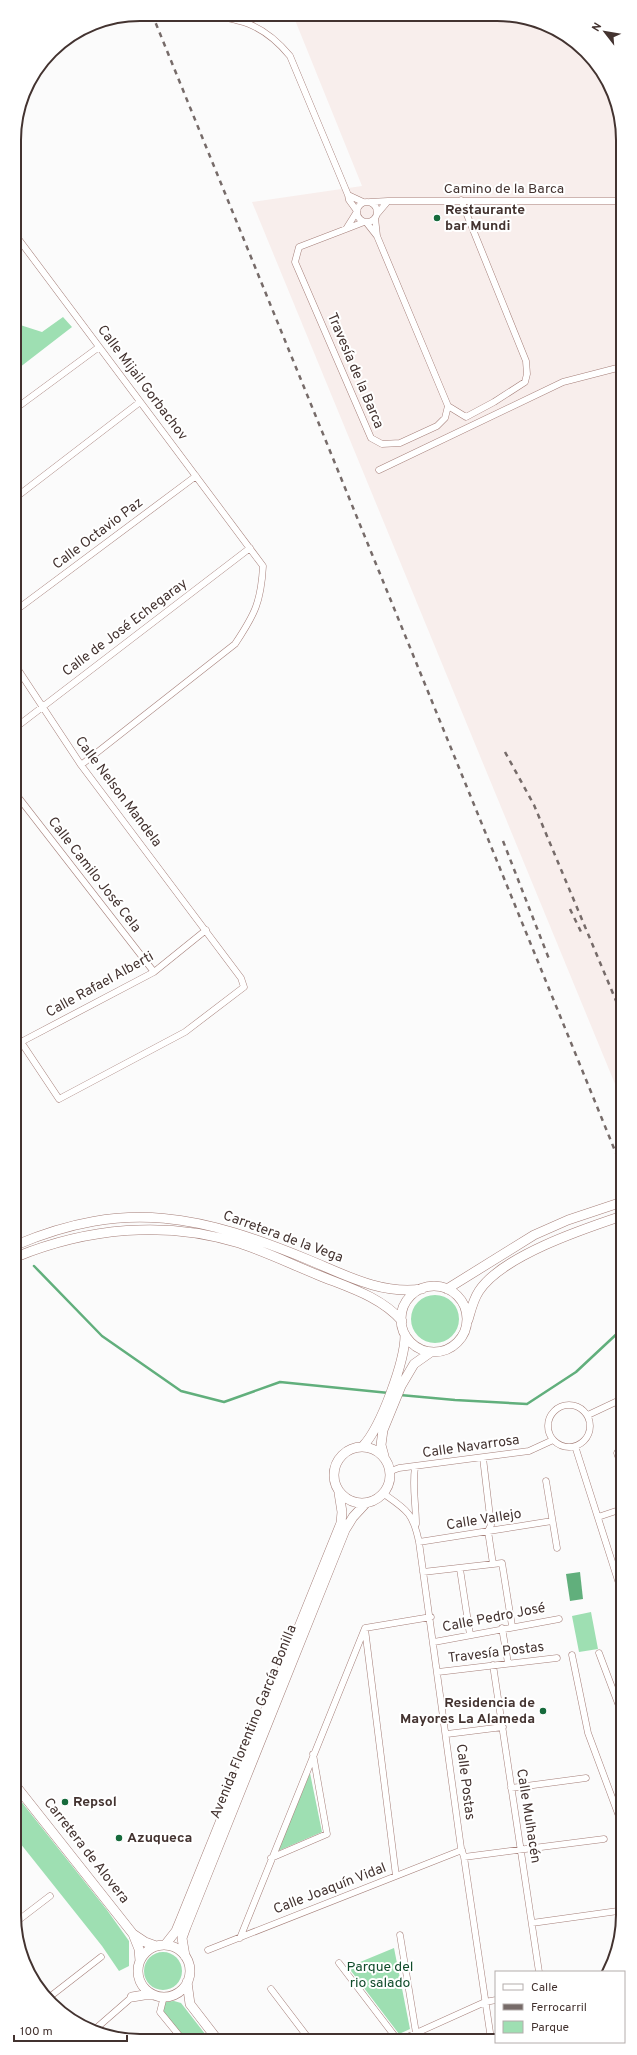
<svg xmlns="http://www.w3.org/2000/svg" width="637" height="2055" font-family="Overpass,sans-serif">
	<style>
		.built { fill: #f8eeec }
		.green { fill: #9edfb2 }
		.water { fill: #61af7c }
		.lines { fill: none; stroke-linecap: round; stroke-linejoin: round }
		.stream { stroke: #61af7c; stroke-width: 2.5 }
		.street-casing { stroke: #a57f79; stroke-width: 7 }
		.secondary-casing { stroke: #a57f79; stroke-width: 10 }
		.street { stroke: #fff; stroke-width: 6 }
		.secondary { stroke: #fff; stroke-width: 9 }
		.rail { stroke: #766b69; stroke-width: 2.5; stroke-dasharray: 5 5; stroke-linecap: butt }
		.poi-dot { fill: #166a3c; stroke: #fff; stroke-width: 1.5 }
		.labels { text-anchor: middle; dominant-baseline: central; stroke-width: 4; stroke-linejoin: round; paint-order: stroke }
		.street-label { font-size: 14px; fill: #433330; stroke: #fff }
		.poi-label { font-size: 14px; font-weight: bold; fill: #433330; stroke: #fff; text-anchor: start }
		.park-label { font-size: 14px; fill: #104b2a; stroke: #fff }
		.rim { fill: none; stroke: #433330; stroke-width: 2 }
	</style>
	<rect width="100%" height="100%" fill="#fbfbfb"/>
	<!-- built -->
	<path class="built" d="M293 15 522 16 560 31 586 51 610 84 621 116 622 1101 252 202 362 186Z"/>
	<!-- green -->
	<path class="green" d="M63 317 72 327 15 371 14 323 42 332Z
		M411 1319a24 24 0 1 1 48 0a24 24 0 1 1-48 0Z
		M591 1612 598 1649 579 1652 572 1616Z
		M310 1773 322 1832 278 1851Z
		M16 1795 107 1910 129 1941V1966L119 1971 102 1946 16 1838Z
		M394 1948 410 2029 399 2034 348 1967Z
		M144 1971a19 19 0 1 1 38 0a19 19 0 1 1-38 0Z
		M174 2001 181 2003 209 2039H185L160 2008 161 2002Z"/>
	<!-- water -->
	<path class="water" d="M580 1572 583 1599 570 1601 566 1574Z"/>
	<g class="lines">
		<!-- stream -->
		<path class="stream" d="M34 1266 102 1336 181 1391 224 1402 280 1382 389 1393
			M400 1395 455 1400 527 1404 576 1372 622 1329"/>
		<defs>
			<path id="street" d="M196 14C238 18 262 22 290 56L348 195
				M388 201H621
				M357 212a10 10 0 1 1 20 0a10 10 0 1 1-20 0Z
				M370 202 388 201 377 214
				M357 211 349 200 348 195 363 202
				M356 213 346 229 364 222
				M366 222 377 236 375 218
				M346 229 299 247 295 262 371 438 382 444 400 443 437 426 445 418 448 406 377 236
				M14 233 263 566C261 602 255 614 235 644L81 765
				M448 406 466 417 494 402 525 382 527 374 526 361 461 200
				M15 409 99 347
				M379 470 563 382 621 367
				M15 498 140 402
				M15 611 196 476
				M15 665 81 765 241 978 244 987 185 1032 59 1099 15 1033
				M15 728 250 548
				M15 793 154 972
				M21 1042 154 972 206 930
				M548 1426a21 21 0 1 1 42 0a21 21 0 1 1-42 0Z
				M588 1415 622 1399
				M622 1445 617 1453 622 1468
				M575 1446 622 1593
				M483 1458 491 1525 488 1531 493 1564
				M415 1467C412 1487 416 1504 416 1524
				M391 1471 399 1468 529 1451 553 1440
				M546 1481 557 1548
				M384 1494C407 1510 413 1513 419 1542L461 1848 464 1857 491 2039
				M598 1517 622 1509
				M419 1542 552 1521
				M460 1569 470 1635
				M423 1572 502 1563 512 1626
				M502 1628 508 1663
				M365 1629 396 1876
				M434 1642 559 1619
				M599 1653 622 1714
				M572 1655 588 1733 623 1827
				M493 1665 539 1972
				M438 1672 557 1658
				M447 1734 503 1727
				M511 1788 586 1778
				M464 1857 604 1839
				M271 1858 327 1834 313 1754
				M16 1922 50 1896
				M532 1923 618 1911
				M400 1935 416 2033
				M240 1938 365 1628 431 1617
				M208 1950 462 1850
				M339 1963 397 2039
				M271 1989 309 2039
				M164 1996 160 2012 182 2039
				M47 1999 101 1957
				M93 2031 132 1997
				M403 2039 485 2002 496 2000"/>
			<path id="secondary" d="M16 1245C127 1198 202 1216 309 1260 345 1275 382 1295 422 1289
				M16 1257C87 1228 165 1220 239 1243 266 1252 291 1264 318 1275 347 1287 380 1296 402 1321
				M401 1319a33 33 0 1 1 66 0a33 33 0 1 1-66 0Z
				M447 1289 534 1235 568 1220 622 1202
				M468 1320C471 1310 473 1300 479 1291 502 1256 583 1229 622 1216
				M363 1446C381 1427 405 1361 405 1335
				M334 1475a28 28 0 1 1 56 0a28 28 0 1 1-56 0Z
				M384 1456 381 1445 383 1430 401 1386 414 1364 431 1352
				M16 1786 133 1934 139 1949 140 1961
				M133 1934 145 1942 156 1946
				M165 1945 176 1931 181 1919 341 1523 342 1512 339 1493
				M138 1971a26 26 0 1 1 52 0a26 26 0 1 1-52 0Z
				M185 1956 182 1938 186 1927 345 1530 353 1517 365 1504
				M187 1982 190 2004 217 2039
				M132 1997 144 1995H154"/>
		</defs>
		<!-- street casing -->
		<use href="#street" class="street-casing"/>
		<!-- secondary casing -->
		<use href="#secondary" class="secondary-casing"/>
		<!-- street -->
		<use href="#street" class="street"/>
		<!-- secondary -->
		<use href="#secondary" class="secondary"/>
		<!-- rail -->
		<path class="rail" d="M152 14 622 1168
			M505 752 534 805 622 1015
			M503 841 549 959
			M570 909 583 936"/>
	</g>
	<!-- markers -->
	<g class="poi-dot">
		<circle cx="437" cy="218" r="4"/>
		<circle cx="543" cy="1711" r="4"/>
		<circle cx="65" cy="1802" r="4"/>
		<circle cx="119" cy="1838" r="4"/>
	</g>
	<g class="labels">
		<!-- street labels -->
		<g class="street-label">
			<text x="504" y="189">Camino de la Barca</text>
			<text transform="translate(355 371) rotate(67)">Travesía de la Barca</text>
			<text transform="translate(142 383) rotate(53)">Calle Mijail Gorbachov</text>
			<text transform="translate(98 534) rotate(-37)">Calle Octavio Paz</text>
			<text transform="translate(125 628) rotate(-37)">Calle de José Echegaray</text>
			<text transform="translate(118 792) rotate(53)">Calle Nelson Mandela</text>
			<text transform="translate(94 875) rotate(52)">Calle Camilo José Cela</text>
			<text transform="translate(100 985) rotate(-29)">Calle Rafael Alberti</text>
			<text transform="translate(283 1237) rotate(20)">Carretera de la Vega</text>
			<text transform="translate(471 1447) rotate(-8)">Calle Navarrosa</text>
			<text transform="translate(484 1520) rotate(-9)">Calle Vallejo</text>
			<text transform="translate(494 1618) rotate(-11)">Calle Pedro José</text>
			<text transform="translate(496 1653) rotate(-7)">Travesía Postas</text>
			<text transform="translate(254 1722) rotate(-68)">Avenida Florentino García Bonilla</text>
			<text transform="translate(465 1782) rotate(83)">Calle Postas</text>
			<text transform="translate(528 1816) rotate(81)">Calle Mulhacén</text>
			<text transform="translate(86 1851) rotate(52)">Carretera de Alovera</text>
			<text transform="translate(330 1889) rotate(-21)">Calle Joaquín Vidal</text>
		</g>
		<!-- poi labels -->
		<g class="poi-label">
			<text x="445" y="210">Restaurante<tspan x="445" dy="16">bar Mundi</tspan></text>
			<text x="535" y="1703" text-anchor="end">Residencia de<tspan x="535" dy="16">Mayores La Alameda</tspan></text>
			<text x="73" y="1802">Repsol</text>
			<text x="127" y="1838">Azuqueca</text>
		</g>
		<!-- park labels -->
		<g class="park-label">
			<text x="380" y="1967">Parque del<tspan x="380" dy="16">rio salado</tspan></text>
		</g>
	</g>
	<!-- crop -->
	<path d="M0 0H637V2055H0ZM140 21H497A119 119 0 0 1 616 140V1915A119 119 0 0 1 497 2034H140A119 119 0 0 1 21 1915V140A119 119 0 0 1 140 21Z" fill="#fff" fill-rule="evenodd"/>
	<path class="rim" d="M140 21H497A119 119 0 0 1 616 140V1915A119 119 0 0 1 497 2034H140A119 119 0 0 1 21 1915V140A119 119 0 0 1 140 21Z"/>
	<!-- legend -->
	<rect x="495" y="1971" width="130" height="72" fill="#ffffff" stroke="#b4adac"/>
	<rect x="503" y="1984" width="20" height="6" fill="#ffffff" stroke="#b4adac"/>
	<text x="531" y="1991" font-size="12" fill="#433330">Calle</text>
	<rect x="503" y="2004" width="20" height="6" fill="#766b69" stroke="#b4adac"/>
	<text x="531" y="2011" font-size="12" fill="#433330">Ferrocarril</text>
	<rect x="503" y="2021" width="20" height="12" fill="#9edfb2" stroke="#b4adac"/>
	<text x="531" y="2031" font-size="12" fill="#433330">Parque</text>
	<!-- north arrow -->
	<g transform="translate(605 32) rotate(301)" stroke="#ffffff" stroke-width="3" paint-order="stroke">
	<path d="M0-3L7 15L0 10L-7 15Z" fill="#433330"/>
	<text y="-6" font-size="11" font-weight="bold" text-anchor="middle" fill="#433330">N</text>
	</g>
	<!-- scale -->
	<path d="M14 2035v6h113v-6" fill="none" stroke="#433330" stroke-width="2"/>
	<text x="20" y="2035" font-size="12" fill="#433330" stroke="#ffffff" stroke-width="3" paint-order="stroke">100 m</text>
</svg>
